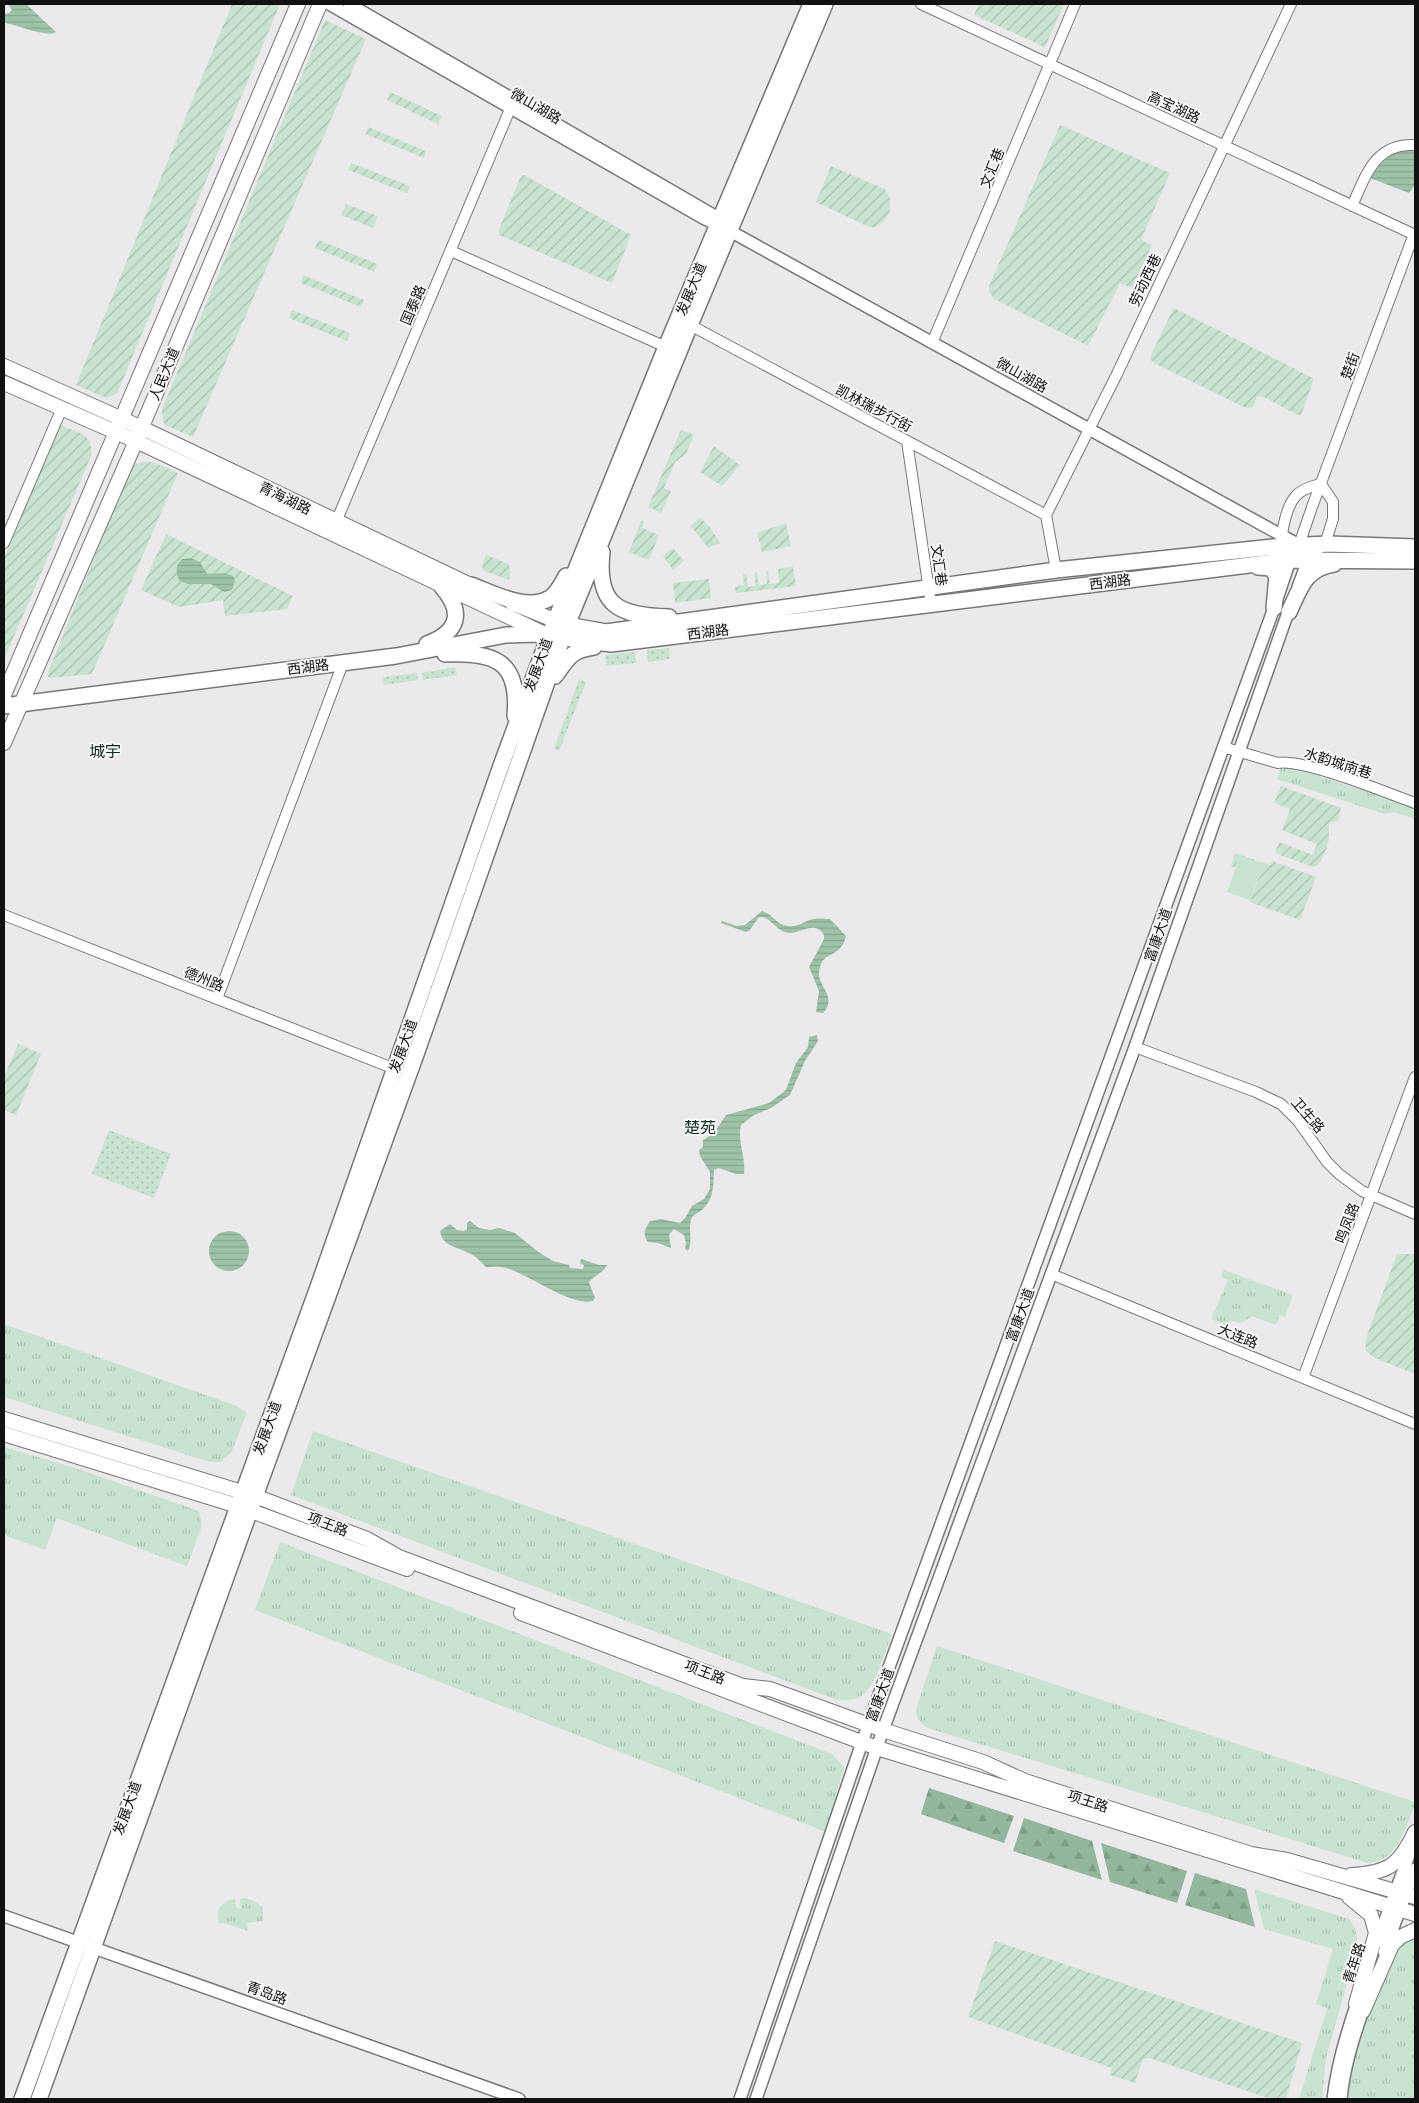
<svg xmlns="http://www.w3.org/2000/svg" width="1419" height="2103" font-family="Quicksand,'Noto Sans SC',sans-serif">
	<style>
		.grass { fill: url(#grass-dots) }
		.forest { fill: url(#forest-firs) }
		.park { fill: url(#park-tufts) }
		.garden { fill: url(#garden-furrows) }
		.pitch { fill: #c8e3cf }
		.water { fill: url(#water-rules) }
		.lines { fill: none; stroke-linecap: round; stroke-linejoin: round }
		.minor-casing { stroke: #79767a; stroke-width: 12 }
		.tertiary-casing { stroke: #79767a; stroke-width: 14 }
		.secondary-casing { stroke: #79767a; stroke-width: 16 }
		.primary-casing { stroke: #79767a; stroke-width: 18 }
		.minor { stroke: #fff; stroke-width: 10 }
		.tertiary { stroke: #fff; stroke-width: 11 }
		.secondary { stroke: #fff; stroke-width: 14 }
		.primary { stroke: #fff; stroke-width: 15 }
		.labels { text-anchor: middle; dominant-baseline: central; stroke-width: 4; stroke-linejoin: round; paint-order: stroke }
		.street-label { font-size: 14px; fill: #121112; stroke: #f9f6fa }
		.quarter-label { font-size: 16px; fill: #0d321b; stroke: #f9f6fa }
	</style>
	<defs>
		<pattern id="grass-dots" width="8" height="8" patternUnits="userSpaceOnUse" patternTransform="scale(1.25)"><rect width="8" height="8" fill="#c8e3cf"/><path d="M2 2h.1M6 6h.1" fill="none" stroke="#abc2b1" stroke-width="1.8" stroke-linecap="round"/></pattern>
		<pattern id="forest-firs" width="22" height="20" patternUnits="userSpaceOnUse" patternTransform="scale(1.25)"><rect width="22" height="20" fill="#93b69c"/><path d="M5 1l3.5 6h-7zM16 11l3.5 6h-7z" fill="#7e9b85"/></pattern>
		<pattern id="park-tufts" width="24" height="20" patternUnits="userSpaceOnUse" patternTransform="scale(1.25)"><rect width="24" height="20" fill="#c8e3cf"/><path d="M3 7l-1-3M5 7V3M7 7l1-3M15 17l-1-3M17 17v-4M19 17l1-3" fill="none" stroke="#abc2b1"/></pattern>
		<pattern id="garden-furrows" width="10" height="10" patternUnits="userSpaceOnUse" patternTransform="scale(1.25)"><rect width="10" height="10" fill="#c8e3cf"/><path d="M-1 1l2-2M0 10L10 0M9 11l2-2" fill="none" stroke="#abc2b1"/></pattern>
		<pattern id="water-rules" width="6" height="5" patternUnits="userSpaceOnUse" patternTransform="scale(1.25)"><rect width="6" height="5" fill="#9ec2a7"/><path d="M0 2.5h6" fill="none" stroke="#87a68f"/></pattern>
	</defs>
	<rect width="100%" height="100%" fill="#ece9ed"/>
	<!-- grass -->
	<path class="grass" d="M669 648 670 659 648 662 647 650Z
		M635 652 636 663 606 666 605 655Z
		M455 667 457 675 423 680 422 673Z
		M417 673 418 680 384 685 383 677Z
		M579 679 586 682 559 751 554 749Z
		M109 1130 171 1154 154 1198 92 1174Z"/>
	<!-- forest -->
	<path class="forest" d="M929 1788 1014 1816 1004 1843 921 1814Z
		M1024 1818 1092 1841 1102 1880 1013 1851Z
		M1101 1843 1187 1871 1177 1903 1110 1882Z
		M1195 1873 1246 1889 1255 1927 1185 1905Z"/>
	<!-- park -->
	<path class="park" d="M1282 764 1355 788 1359 786 1415 806V819L1394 812 1384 814 1277 779Z
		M1224 1270 1293 1295 1285 1317 1280 1315 1276 1325 1252 1316C1243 1323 1241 1324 1230 1320L1228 1326 1211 1319 1228 1280 1221 1277Z
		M4 1324 237 1406 247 1413 231 1453 220 1462H210L4 1397Z
		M313 1431 892 1634C885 1652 876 1686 860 1697 853 1701 844 1700 837 1700L291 1495Z
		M4 1447 75 1468 199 1511 202 1526 187 1566 57 1518 45 1550 4 1535Z
		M280 1542 832 1754 844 1767 826 1832 255 1610Z
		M937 1646 1415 1802V1804C1406 1826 1398 1862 1368 1863L931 1729C921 1725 917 1720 916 1709Z
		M1254 1889 1349 1919C1356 1927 1358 1936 1357 1947L1326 2058 1322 2099H1299L1327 2008 1316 2004 1333 1949 1264 1929Z
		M244 1898 254 1901 263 1907V1921L247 1923 248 1931 224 1923 219 1924C215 1910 221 1901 235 1899L236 1907 241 1909 240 1899Z
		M1415 1935V2099H1346C1354 2048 1372 2003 1390 1955L1398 1945Z"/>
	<!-- garden -->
	<path class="garden" d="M232 4H280L118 391 116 394 106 398 76 385Z
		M979 4H1064L1045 47 974 15Z
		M325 20 366 39 193 437 165 425 163 421 162 409Z
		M390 92 442 116 438 124 387 100Z
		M1060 125 1170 173 1141 240 1152 245 1132 288 1120 283 1088 346 994 299 989 292V286Z
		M368 127 426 151 424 158 365 134Z
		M351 163 410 186 407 193 348 170Z
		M831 166 885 189 890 198V212C885 220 879 229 869 227L816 202Z
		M524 175 631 235 612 283 499 235V229L521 176Z
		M346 204 378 216 373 228 341 215Z
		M319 240 377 264 374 272 315 248Z
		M303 275 364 300 361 307 301 283Z
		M1173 309H1176L1313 378 1312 385 1301 415 1295 414 1262 396 1257 397 1253 407 1246 408 1154 363 1150 359 1151 355Z
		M292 310 350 333 347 341 289 318Z
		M60 425C78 433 94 433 91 456L4 660V558Z
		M681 430 694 435 686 454 675 462 664 488 671 491 661 513 648 507Z
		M714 446 740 465 722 486 700 472Z
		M142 462H153L178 473 92 674 49 678 47 675 127 476 133 466Z
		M700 517 709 526 720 543 708 548 691 526Z
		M641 521 644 522 642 528 659 535 649 560 629 552Z
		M786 523 791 546 762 552 757 533Z
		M166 534 293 596 287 609 225 616 223 600 179 607 141 590Z
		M673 548 684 561 673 570 663 556Z
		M486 555 509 564 510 573 509 580 484 571 482 566Z
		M793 567 796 586 736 593 735 587 744 585 743 574H746L748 587 756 586 754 573 757 572 759 585 767 584 766 572 768 571 770 584 779 583 778 569Z
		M709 579 711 598 675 603 673 583Z
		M1281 786 1341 808 1338 821 1330 822C1328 827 1329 828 1329 834 1330 842 1323 860 1317 866L1313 867 1275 853 1279 842 1313 855 1317 844 1282 830 1290 809 1274 803Z
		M1235 853 1270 865 1272 861 1316 877 1300 920 1250 902 1263 864 1240 856 1235 868 1231 866Z
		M18 1044 41 1054 16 1115 4 1110V1077Z
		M1397 1254H1415V1374L1375 1358 1366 1351 1365 1341Z
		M995 1941 1302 2043 1286 2099H1271L1149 2058 1143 2059 1135 2083 1110 2075 1112 2068 968 2017Z"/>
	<!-- pitch -->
	<path class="pitch" d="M1240 856 1263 864 1250 900 1227 892Z"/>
	<!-- water -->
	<path class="water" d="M8 4H26L56 32C45 38 17 24 4 23V14L9 13 12 10Z
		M1415 150V185L1409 193 1370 178C1381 160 1394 150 1415 150Z
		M190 558 200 562 207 574 225 573 233 576 235 581 232 590 224 592 211 584H188L180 581C175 573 175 564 183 559Z
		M762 911C773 914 776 925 788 926 798 928 805 920 814 919 819 918 825 919 830 919L846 936C845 939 844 944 841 947 832 958 821 953 819 973 818 987 838 997 823 1013L816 1012 819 991 809 967 824 939V935C815 920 802 933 789 933 776 932 771 916 759 917L749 931 746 932 721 923 722 921 737 926 745 925Z
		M817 1035 818 1041 805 1061 790 1095 771 1108 754 1115 741 1125C737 1142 746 1156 744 1174H736L719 1168 714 1170C713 1185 715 1197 702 1210 698 1214 693 1213 691 1220 688 1230 693 1241 688 1251L685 1249 686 1243 684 1235 674 1229 669 1235 671 1248 658 1243 648 1242C642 1234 645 1229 650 1221L661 1219 680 1223 685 1218 692 1206 704 1199 710 1189V1172L700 1156 699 1150 703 1147V1140L714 1133 726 1115 769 1103 786 1090 796 1063 808 1047 809 1037Z
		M470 1221 479 1228 490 1230 499 1228 515 1233 537 1251 553 1261 569 1265 570 1268 583 1269 584 1265 580 1263 581 1259 599 1265H607C603 1273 595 1275 589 1282L595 1298 593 1301C572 1307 528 1274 506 1268 500 1266 493 1267 486 1267 482 1263 477 1257 471 1254 459 1247 442 1247 440 1231L450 1224 457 1230 464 1231 467 1229V1223Z
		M209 1251a20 20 0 1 1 40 0a20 20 0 1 1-40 0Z"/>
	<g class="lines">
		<defs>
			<path id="minor" d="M921 4 1415 235
				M1352 206C1366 175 1375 143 1415 145
				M451 251 666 347
				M690 325 1046 515
				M932 343 1075 4
				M907 441 931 604
				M1312 507 1414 234
				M336 522 513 102
				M4 543 62 408
				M1282 543C1281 531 1287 506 1295 497 1301 489 1312 486 1321 484L1333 502V519L1325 544 1307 558
				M1299 545 1311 510
				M1056 570 1046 515 1117 374 1291 4
				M1223 747 1278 763C1302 758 1387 793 1415 803
				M4 915 395 1069
				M217 999 343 663
				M1135 1047 1256 1092 1281 1104 1298 1121 1327 1162 1339 1174 1362 1191 1415 1214
				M1051 1274 1415 1424
				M1303 1378 1415 1077"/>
			<path id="tertiary" d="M329 4 703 218 730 231 1299 545C1314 556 1303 572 1298 587
				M349 4 722 220
				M4 1916 519 2099
				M1377 1942 1413 1844
				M1384 1952 1415 1869
				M740 2099 868 1725 1274 608 1290 560 1288 553
				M756 2099 883 1730 1135 1047 1291 604
				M1333 2099C1337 2064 1347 2031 1359 1997
				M1341 2099C1344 2066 1354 2036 1365 2004"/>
			<path id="secondary" d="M4 366 142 428 481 590
				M4 383 136 441 545 634
				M512 603 564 624
				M4 695 298 4
				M4 743 136 441 320 4
				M4 1419 255 1496 367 1539 399 1557 743 1686 770 1689 883 1730 983 1762 1025 1781 1251 1854 1287 1860 1415 1897
				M4 1434 238 1506 407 1569
				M521 1613 877 1748 1415 1914
				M1351 1875C1388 1873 1399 1866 1415 1832
				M1349 1897 1371 1915 1376 1933 1356 2004
				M1363 2011 1392 1945 1400 1937 1415 1930"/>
			<path id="primary" d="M602 552C596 606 619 616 669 617
				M1258 567 1271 568 1277 576 1274 608
				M471 585C493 593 527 612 550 598 557 593 562 584 566 576
				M1289 612C1300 589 1305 568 1334 564
				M567 625 606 632 1056 570 1283 546 1329 544 1415 547
				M427 644C459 632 464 612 442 587
				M445 654C494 652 520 660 515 716
				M555 676C568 658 571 650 594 647
				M4 706 396 656 506 635 534 634 611 644 1290 560 1415 561
				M22 2099 318 1287 502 763 549 636 666 347 811 4
				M39 2099 258 1488 414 1060 567 625 690 325 825 4"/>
		</defs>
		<!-- minor casing -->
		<use href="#minor" class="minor-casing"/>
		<!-- tertiary casing -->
		<use href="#tertiary" class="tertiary-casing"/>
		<!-- secondary casing -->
		<use href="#secondary" class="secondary-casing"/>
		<!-- primary casing -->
		<use href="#primary" class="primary-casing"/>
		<!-- minor -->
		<use href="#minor" class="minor"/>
		<!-- tertiary -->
		<use href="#tertiary" class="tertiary"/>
		<!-- secondary -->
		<use href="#secondary" class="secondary"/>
		<!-- primary -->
		<use href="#primary" class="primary"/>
	</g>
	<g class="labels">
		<!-- street labels -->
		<g class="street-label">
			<text transform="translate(536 106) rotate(30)">微山湖路</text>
			<text transform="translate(1174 107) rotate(25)">高宝湖路</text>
			<text transform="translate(992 168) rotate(-68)">文汇巷</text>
			<text transform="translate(1145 280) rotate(-65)">劳动西巷</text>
			<text transform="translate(691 289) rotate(-67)">发展大道</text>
			<text transform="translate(413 305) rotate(-67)">国泰路</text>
			<text transform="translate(1350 366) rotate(-70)">楚街</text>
			<text transform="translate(164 374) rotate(-67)">人民大道</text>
			<text transform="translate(1022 375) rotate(29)">微山湖路</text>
			<text transform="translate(874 408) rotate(28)">凯林瑞步行街</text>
			<text transform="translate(285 498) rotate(26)">青海湖路</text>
			<text transform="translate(939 565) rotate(82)">文汇巷</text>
			<text transform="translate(1110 582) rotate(-7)">西湖路</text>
			<text transform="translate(708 632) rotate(-7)">西湖路</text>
			<text transform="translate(538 665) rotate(-70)">发展大道</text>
			<text transform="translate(308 667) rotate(-7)">西湖路</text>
			<text transform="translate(1338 763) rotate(18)">水韵城南巷</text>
			<text transform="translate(1158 935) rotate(-71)">富康大道</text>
			<text transform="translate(204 979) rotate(22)">德州路</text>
			<text transform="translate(403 1046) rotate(-70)">发展大道</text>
			<text transform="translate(1308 1115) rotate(49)">卫生路</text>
			<text transform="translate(1347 1223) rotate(-69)">鸣凤路</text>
			<text transform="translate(1020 1315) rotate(-70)">富康大道</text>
			<text transform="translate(1238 1336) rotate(22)">大连路</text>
			<text transform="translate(267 1428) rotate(-70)">发展大道</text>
			<text transform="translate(328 1524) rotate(21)">项王路</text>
			<text transform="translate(705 1672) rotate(21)">项王路</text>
			<text transform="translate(880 1695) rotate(-70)">富康大道</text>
			<text transform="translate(1088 1801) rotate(18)">项王路</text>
			<text transform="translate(127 1808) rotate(-70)">发展大道</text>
			<text transform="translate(1354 1963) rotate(-72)">青年路</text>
			<text transform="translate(267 1993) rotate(20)">青岛路</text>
		</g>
		<!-- quarter labels -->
		<g class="quarter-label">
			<text x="105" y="751">城宇</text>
			<text x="700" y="1127">楚苑</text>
		</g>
	</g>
	<!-- border -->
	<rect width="1419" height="2103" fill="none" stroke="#121112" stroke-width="10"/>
</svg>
